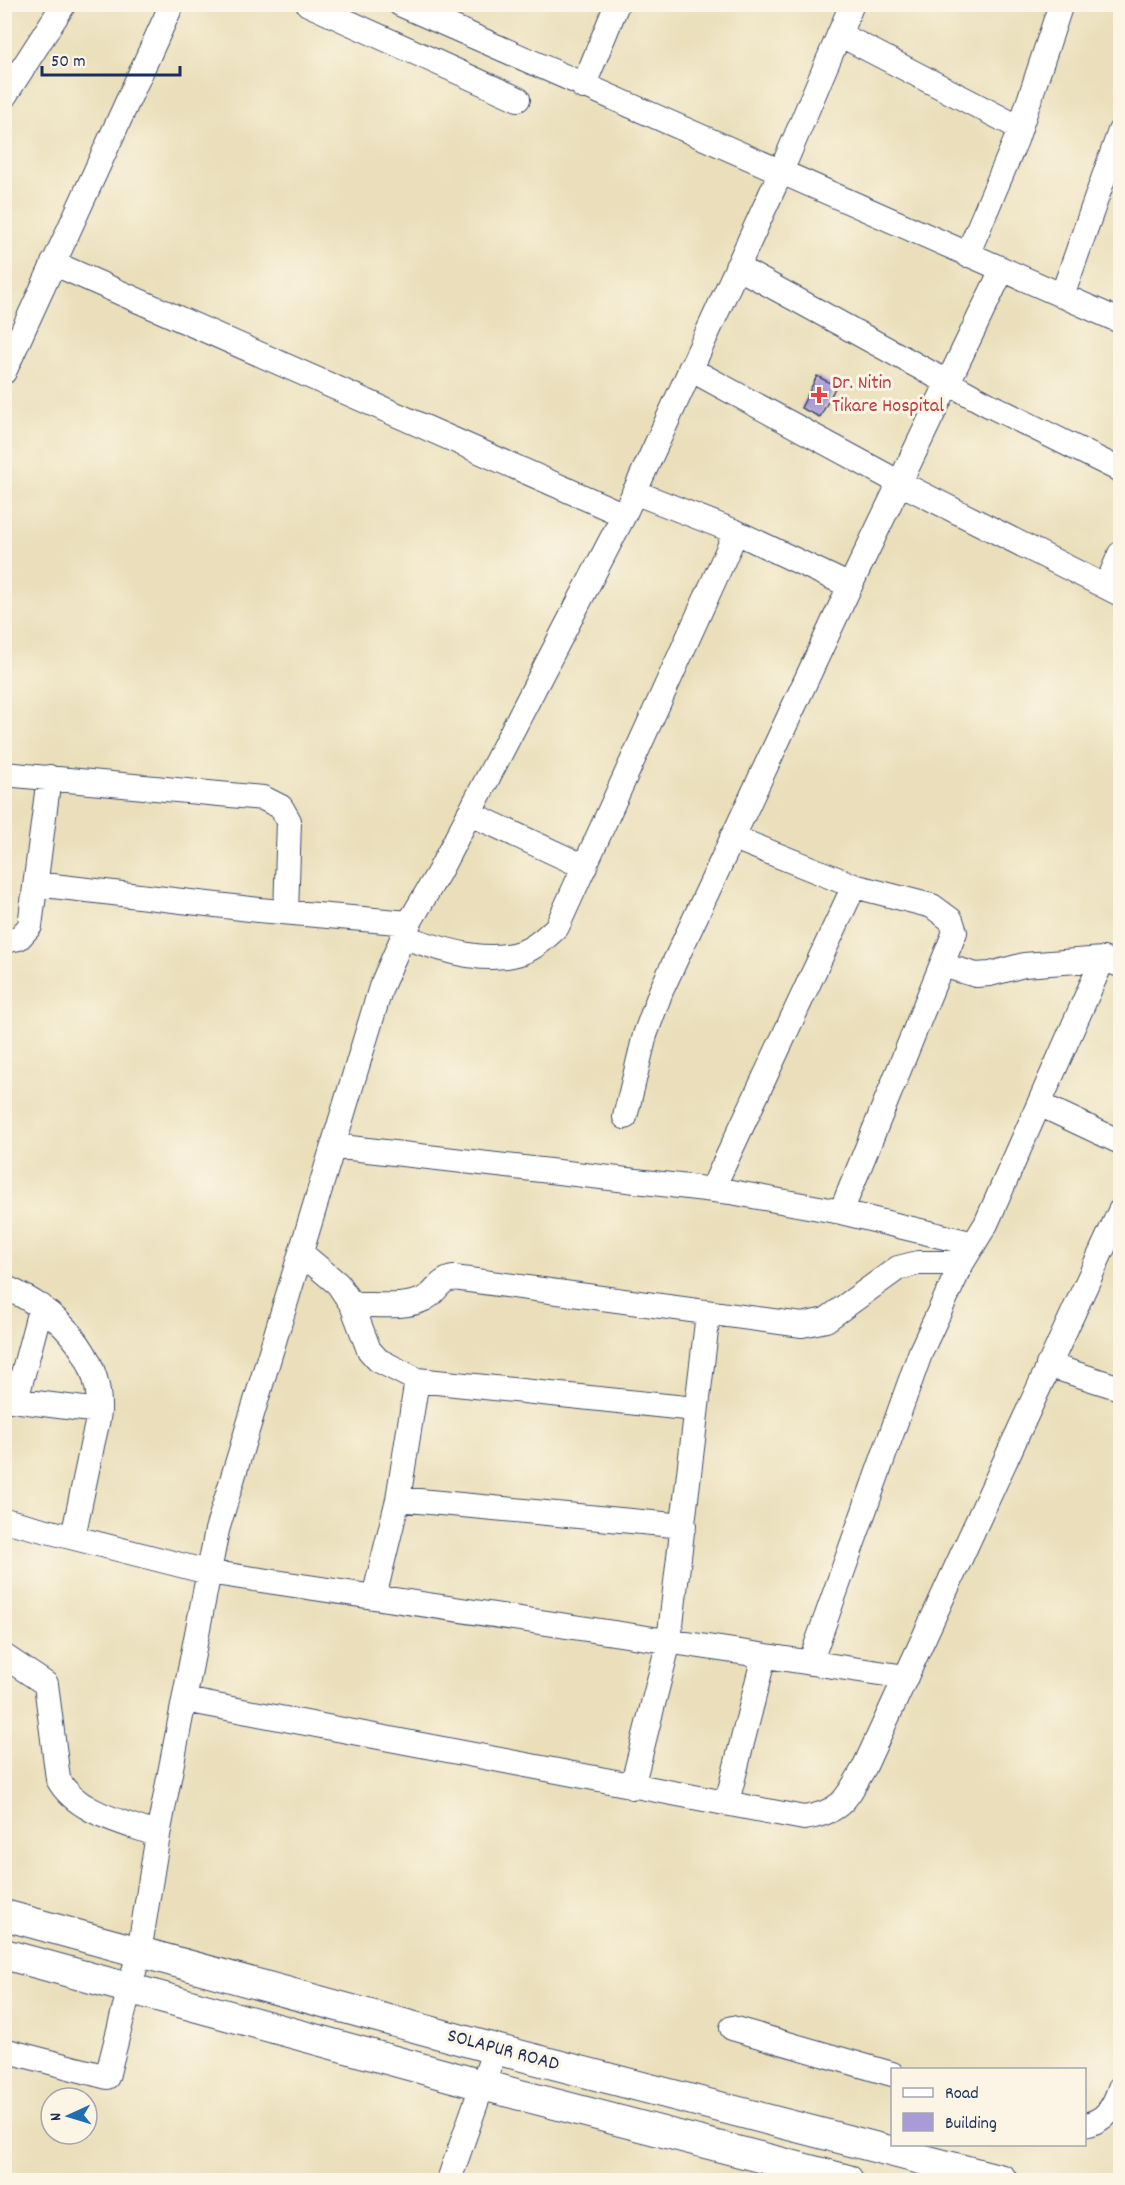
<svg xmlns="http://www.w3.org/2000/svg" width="1125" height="2185" font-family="Dekko,sans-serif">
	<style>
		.building { fill: #a99bd7 }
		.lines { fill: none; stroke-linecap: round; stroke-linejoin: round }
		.minor-casing { stroke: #3a496c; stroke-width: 26 }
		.major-casing { stroke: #3a496c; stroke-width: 32 }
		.minor { stroke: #fff; stroke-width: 24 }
		.major { stroke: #fff; stroke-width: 30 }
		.health-dot { fill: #e0444e; stroke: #fcf5e5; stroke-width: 2 }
		.labels { text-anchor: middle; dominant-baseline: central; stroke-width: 6; stroke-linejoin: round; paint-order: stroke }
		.health-label { font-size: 20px; fill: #be3a42; stroke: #fcf5e5; text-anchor: start }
		.street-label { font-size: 20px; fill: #1b2f5e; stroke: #fcf5e5 }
	</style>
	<rect width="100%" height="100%" fill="#fcf5e5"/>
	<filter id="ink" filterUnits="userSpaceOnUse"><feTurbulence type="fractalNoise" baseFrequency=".0167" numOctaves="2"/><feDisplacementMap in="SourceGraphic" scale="12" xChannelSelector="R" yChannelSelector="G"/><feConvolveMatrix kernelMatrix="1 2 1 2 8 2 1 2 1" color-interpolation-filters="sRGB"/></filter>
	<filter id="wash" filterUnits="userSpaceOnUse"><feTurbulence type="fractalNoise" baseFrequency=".008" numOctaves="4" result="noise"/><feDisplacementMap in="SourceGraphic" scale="24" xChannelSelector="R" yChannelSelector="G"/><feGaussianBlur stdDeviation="1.35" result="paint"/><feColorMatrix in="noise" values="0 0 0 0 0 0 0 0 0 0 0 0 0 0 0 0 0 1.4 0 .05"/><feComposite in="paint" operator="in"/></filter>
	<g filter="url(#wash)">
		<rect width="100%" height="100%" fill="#eadfba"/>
		<g id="blocks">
			<!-- building -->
			<path class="building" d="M817 376 836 386 820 417 801 408Z"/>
		</g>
	</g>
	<g filter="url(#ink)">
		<use href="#blocks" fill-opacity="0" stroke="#3a496c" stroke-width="1.5"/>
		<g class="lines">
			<defs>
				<path id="minor" d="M308 4 518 99
					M400 4 1120 321
					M839 34 1020 128
					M583 87 617 4
					M4 97 64 4
					M967 255 1016 140 1061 4
					M53 263 624 515
					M737 267 987 404 1120 470
					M1062 296 1120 131
					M690 369 900 483 1120 594
					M4 372 172 4
					M634 492 736 532 850 586
					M1106 587 1120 554
					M4 774 263 798 281 807 289 821 286 912
					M469 813 585 867
					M732 837 854 886 932 906 951 920 955 932 841 1212
					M36 884 259 910 409 923
					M403 937C440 948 484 966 523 952 537 947 547 936 557 927L736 532
					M4 941 19 938 30 926 49 777
					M942 965 976 975 990 974 1024 965 1103 959 1120 965
					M1039 1104 1120 1142
					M625 1117 645 1035 661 991 850 586 1002 270
					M333 1146 731 1192 841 1212 974 1244
					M712 1190 854 886
					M301 1253 338 1284 352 1305 369 1350 378 1360 417 1380 398 1499 374 1597
					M4 1287C54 1308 101 1352 99 1411 98 1424 93 1438 91 1451 85 1480 79 1509 73 1537
					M352 1305C373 1304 404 1309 424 1299 437 1293 438 1280 454 1278L802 1325 826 1320 898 1268 918 1263H962
					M1048 1365 1120 1388
					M417 1380 695 1409
					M4 1399 99 1411
					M16 1400 41 1306
					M398 1499 684 1526
					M4 1520 208 1572 906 1677
					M4 1656 46 1684 58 1779C76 1813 124 1822 158 1835
					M810 1663 921 1351 962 1263 986 1224 1103 959
					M185 1700 804 1818C842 1812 846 1799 864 1768L1120 1211
					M632 1787 669 1641 708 1314
					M727 1802 764 1656
					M732 2028 892 2074
					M4 2050 107 2077 139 1952 158 1835 217 1530 381 987 409 923 439 872 624 515 780 174 852 4
					M1084 2125C1105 2122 1114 2107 1120 2088
					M449 2180 495 2049"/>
				<path id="major" d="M4 1915 495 2049 1002 2180
					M4 1954 482 2085 848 2180"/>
			</defs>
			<!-- minor casing -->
			<use href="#minor" class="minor-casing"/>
			<!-- major casing -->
			<use href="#major" class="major-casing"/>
			<!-- minor -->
			<use href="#minor" class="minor"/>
			<!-- major -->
			<use href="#major" class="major"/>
		</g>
	</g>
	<!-- markers -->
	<path class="health-dot" d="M816 386h6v6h6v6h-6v6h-6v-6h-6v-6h6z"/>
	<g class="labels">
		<!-- health labels -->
		<g class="health-label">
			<text x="832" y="384">Dr. Nitin<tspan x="832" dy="23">Tikare Hospital</tspan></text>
		</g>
		<!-- street labels -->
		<g class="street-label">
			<text transform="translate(503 2051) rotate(15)">SOLAPUR ROAD</text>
		</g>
	</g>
	<!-- margin -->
	<rect width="1125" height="2185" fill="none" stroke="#fcf5e5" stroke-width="24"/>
	<!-- legend -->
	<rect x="891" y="2068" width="195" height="78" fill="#fcf5e5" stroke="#a2a6af" stroke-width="1.5"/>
	<rect x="903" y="2088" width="30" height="9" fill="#ffffff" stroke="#a2a6af" stroke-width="1.5"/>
	<text x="945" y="2098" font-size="18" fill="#1b2f5e">Road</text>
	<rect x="903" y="2113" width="30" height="18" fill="#a99bd7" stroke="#a2a6af" stroke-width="1.5"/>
	<text x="945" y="2128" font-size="18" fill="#1b2f5e">Building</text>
	<!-- north arrow -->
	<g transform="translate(69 2116) rotate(266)"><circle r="28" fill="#fcf5e5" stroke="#a2a6af" stroke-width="1.5"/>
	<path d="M0-4.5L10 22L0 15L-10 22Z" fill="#1f6fb2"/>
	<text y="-9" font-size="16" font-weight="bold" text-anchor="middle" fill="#1b2f5e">N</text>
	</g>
	<!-- scale -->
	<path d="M42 66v9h138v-9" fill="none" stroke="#1b2f5e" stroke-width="3"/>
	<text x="51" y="66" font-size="18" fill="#1b2f5e" stroke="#fcf5e5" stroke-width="4.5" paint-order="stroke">50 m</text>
</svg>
